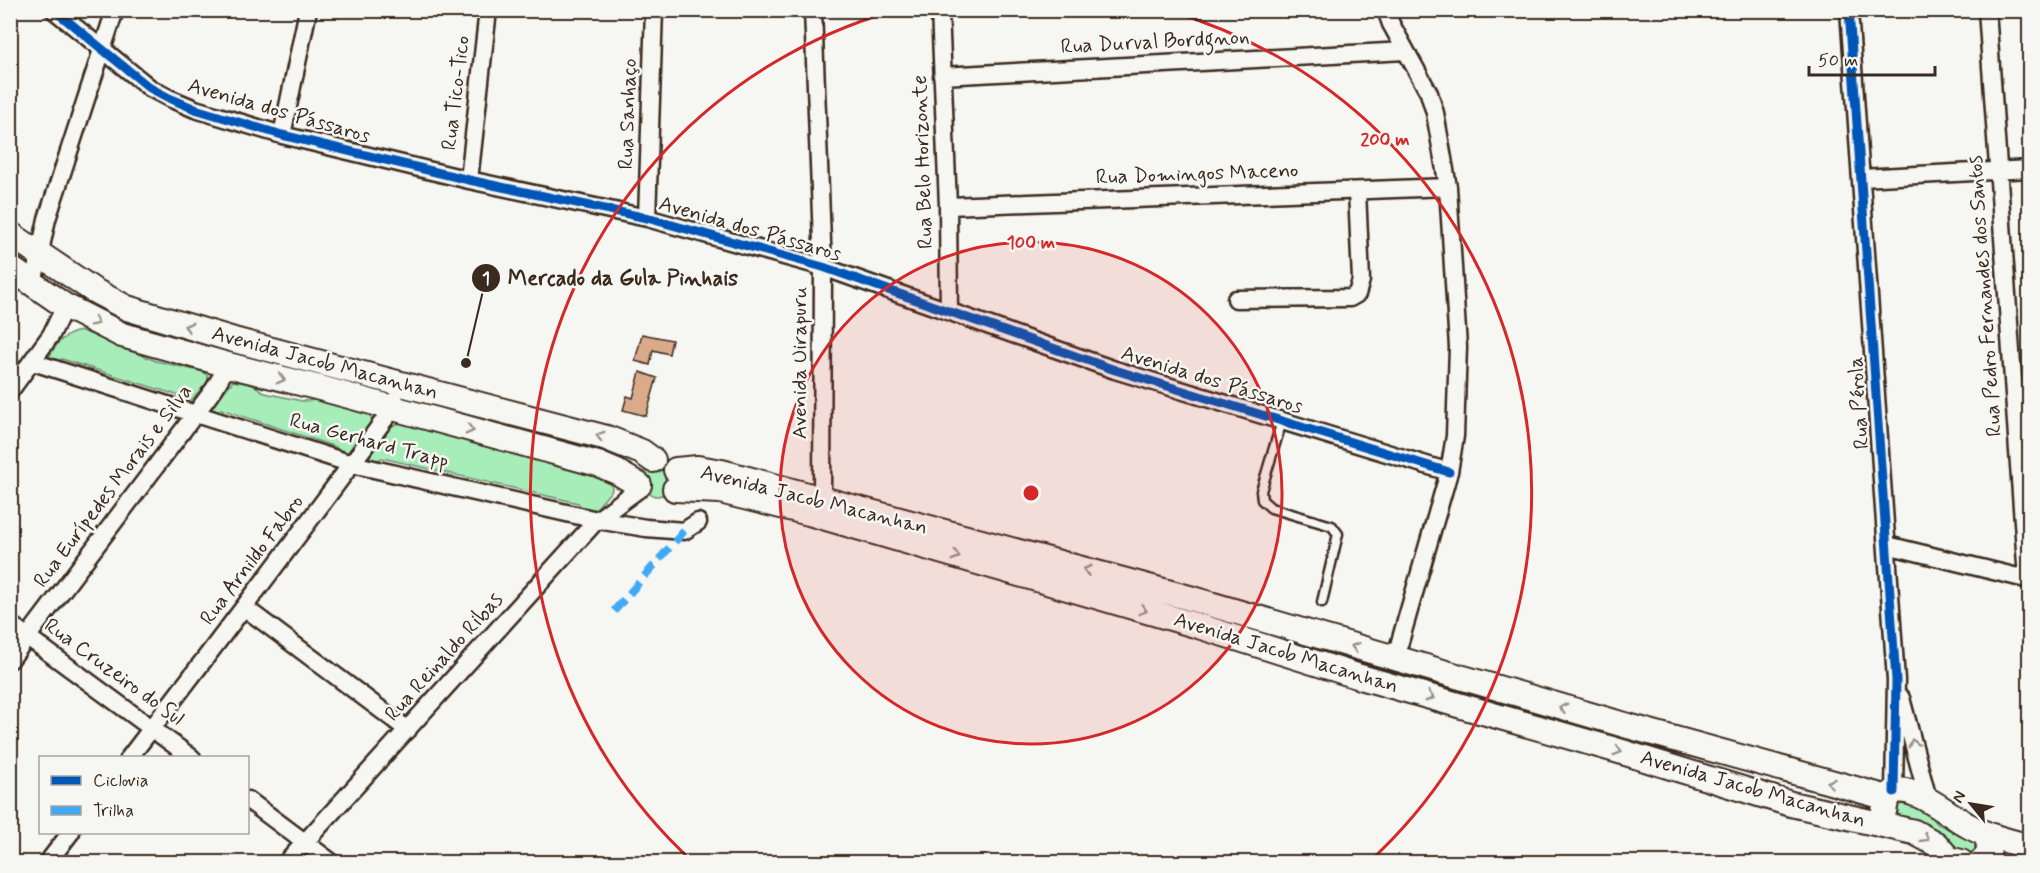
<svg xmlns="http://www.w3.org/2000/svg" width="2040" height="873" font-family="Mynerve,sans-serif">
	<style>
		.green { fill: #a6edb9; stroke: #708c6c; stroke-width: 1.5 }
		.building { fill: #d9ab8a; stroke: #3b2a1e; stroke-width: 1.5 }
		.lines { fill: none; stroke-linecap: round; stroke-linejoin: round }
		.service-casing { stroke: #3b2a1e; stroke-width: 13 }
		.minor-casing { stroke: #3b2a1e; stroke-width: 21 }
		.secondary-casing { stroke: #3b2a1e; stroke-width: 28 }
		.service { stroke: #f6f6f2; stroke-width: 8 }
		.minor { stroke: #f6f6f2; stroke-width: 16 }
		.secondary { stroke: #f6f6f2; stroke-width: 24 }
		.quiet { stroke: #3fa9f5; stroke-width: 8; stroke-dasharray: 15 8; stroke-linecap: butt }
		.cycleway-casing { stroke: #f6f6f2; stroke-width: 13 }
		.cycleway { stroke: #0057b8; stroke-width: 9 }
		.oneway { stroke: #989088 }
		.ring { fill: none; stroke: #d62828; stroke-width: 3 }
		.labels { text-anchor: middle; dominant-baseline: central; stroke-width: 5; stroke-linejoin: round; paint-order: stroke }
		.street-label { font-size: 21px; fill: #3b2a1e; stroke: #f6f6f2 }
		.centre { fill: #d62828; stroke: #f6f6f2; stroke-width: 3 }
		.ring-label { font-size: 18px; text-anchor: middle; font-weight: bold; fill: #d62828; stroke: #f6f6f2; stroke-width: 5; stroke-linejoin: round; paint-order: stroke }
		.leader { fill: none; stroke: #3b2a1e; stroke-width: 2 }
		.callout-dot { fill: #3b2a1e; stroke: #f6f6f2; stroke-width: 2 }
		.mark-label { font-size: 18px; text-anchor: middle; font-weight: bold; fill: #fff }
		.callout-label { font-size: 22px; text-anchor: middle; font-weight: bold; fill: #3b2a1e; stroke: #f6f6f2; stroke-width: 5; stroke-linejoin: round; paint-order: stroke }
	</style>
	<rect width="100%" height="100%" fill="#f6f6f2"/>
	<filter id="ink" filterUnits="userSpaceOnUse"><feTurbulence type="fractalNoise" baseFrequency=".0167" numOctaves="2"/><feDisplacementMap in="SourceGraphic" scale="12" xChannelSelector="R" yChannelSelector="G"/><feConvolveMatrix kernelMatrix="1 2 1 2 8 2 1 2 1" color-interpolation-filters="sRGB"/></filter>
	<g filter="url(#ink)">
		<!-- green -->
		<path class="green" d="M82 331 156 361 204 372 208 376V382L186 406H182L180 396 62 359 52 364 49 358C55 344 66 333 82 331Z
			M233 381 252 384 265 393 302 401 318 400 366 412 371 417 372 424 349 453 345 457 337 456 336 447 221 409 213 417 210 411 212 405Z
			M402 422 589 469 611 481 612 490 596 509 589 514 583 512 578 503 382 458 370 464V455L392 426Z
			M661 462 666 464 673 471 667 493C659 498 652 497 645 490L642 475 647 467Z
			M1902 799 1924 811 1938 824 1953 831 1968 834 1975 842V851L1969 856 1898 816V803Z"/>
		<!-- building -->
		<path class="building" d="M642 334 672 340 669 354 653 350 650 365 635 361Z
			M640 372 657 378 646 416 623 410 627 396 633 398Z"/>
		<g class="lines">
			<defs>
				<path id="service" d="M1282 421 1261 491 1262 500 1271 508 1332 526 1338 534 1322 602"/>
				<path id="minor" d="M54 10 150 88 169 98 195 109 282 135 469 180 647 218 823 267 1115 370 1449 472
					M813 10 823 267 822 500
					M940 10 948 206 949 311
					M1386 10 1391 24 1429 93 1435 113 1448 187 1458 347 1455 436 1449 472 1395 659
					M1849 10 1896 680 1894 792
					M1987 10 2027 579
					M942 76 1405 51
					M282 135 308 10
					M1861 178 2030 169
					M469 180 488 10
					M948 206 1448 187
					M647 218 654 10
					M33 284 47 219 115 10
					M1236 299 1350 298 1357 294 1361 280 1357 191
					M33 362 352 464 597 520 646 528 684 531 698 522
					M10 391 51 335 65 306
					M1887 545 2030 580
					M245 608 408 730
					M10 624 192 758
					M10 660 214 389 228 365
					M1901 698 1928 799
					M129 758C218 642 306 526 393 408L395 400
					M248 800 331 862
					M48 862 71 832
					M287 862 597 520 640 488"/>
				<path id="secondary" d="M10 234 93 290 127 308 234 340 607 438 642 452 653 460
					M10 268 65 306 122 335 228 365 320 388 598 464 617 472 639 485
					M676 470 698 468 722 472 1186 597 1628 726 1888 798
					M675 489 720 491 809 513 1195 625 1357 676 1619 751 1791 804 1914 832 1936 844 1949 859 1961 862
					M1884 811C1885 807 1886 800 1888 797 1903 775 1952 817 1967 825 1986 836 2009 841 2030 847
					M1981 862C1991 853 1991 844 1984 833"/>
			</defs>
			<!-- service casing -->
			<use href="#service" class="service-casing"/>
			<!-- minor casing -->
			<use href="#minor" class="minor-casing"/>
			<!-- secondary casing -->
			<use href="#secondary" class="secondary-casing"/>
			<!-- service -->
			<use href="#service" class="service"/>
			<!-- minor -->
			<use href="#minor" class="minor"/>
			<!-- secondary -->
			<use href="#secondary" class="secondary"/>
			<!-- quiet -->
			<path class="quiet" d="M614 611 684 531"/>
			<defs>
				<path id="cycleway" d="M54 10 150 88 169 98 195 109 282 135 469 180 647 218 823 267 1115 370 1449 472
					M1849 10 1896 680 1894 792"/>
			</defs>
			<!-- cycleway casing -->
			<use href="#cycleway" class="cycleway-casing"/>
			<!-- cycleway -->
			<use href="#cycleway" class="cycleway"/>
		</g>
		<!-- one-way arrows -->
		<defs><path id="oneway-chevron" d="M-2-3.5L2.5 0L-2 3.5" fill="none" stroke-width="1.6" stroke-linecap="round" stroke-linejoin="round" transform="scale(1.5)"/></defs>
		<g class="oneway">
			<use href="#oneway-chevron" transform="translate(95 322) rotate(27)"/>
			<use href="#oneway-chevron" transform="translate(188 327) rotate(-165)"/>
			<use href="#oneway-chevron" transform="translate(281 379) rotate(14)"/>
			<use href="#oneway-chevron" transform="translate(470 430) rotate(15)"/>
			<use href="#oneway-chevron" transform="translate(600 436) rotate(-164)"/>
			<use href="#oneway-chevron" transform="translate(956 556) rotate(17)"/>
			<use href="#oneway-chevron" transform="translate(1087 570) rotate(-165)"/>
			<use href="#oneway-chevron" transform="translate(1143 610) rotate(16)"/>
			<use href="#oneway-chevron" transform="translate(1355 647) rotate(-163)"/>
			<use href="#oneway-chevron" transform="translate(1430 697) rotate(16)"/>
			<use href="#oneway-chevron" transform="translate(1563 708) rotate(-164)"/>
			<use href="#oneway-chevron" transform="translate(1913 743) rotate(-105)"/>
			<use href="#oneway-chevron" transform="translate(1618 751) rotate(17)"/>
			<use href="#oneway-chevron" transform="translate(1831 783) rotate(-165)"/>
			<use href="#oneway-chevron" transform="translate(1925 838) rotate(30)"/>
		</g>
	</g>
	<!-- distance rings -->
	<circle cx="1031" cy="493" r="251" fill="#d62828" fill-opacity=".12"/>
	<g class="ring">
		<circle cx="1031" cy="493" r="251"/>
		<path d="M693 862A501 501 0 0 1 893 11M1169 11A501 501 0 0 1 1369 862"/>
	</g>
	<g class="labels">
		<!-- street labels -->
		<g class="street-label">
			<text transform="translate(1155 42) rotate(-3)">Rua Durval Bordgnon</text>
			<text transform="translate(456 93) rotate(-83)">Rua Tico-Tico</text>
			<text transform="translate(279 111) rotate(16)">Avenida dos Pássaros</text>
			<text transform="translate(628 114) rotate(-88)">Rua Sanhaço</text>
			<text transform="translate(923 162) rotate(-92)">Rua Belo Horizonte</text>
			<text transform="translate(1197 174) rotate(-2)">Rua Domingos Maceno</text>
			<text transform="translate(750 229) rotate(16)">Avenida dos Pássaros</text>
			<text transform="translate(1985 296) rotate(-94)">Rua Pedro Fernandes dos Santos</text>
			<text transform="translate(325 363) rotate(15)">Avenida Jacob Macanhan</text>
			<text transform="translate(800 363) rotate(-90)">Avenida Uirapuru</text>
			<text transform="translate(1212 380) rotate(17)">Avenida dos Pássaros</text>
			<text transform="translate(1859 403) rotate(-94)">Rua Pérola</text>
			<text transform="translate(369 441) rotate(15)">Rua Gerhard Trapp</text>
			<text transform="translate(113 486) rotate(-53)">Rua Eurípedes Morais e Silva</text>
			<text transform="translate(814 500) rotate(14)">Avenida Jacob Macanhan</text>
			<text transform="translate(252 560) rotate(-53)">Rua Arnildo Fabro</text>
			<text transform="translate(1286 653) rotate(17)">Avenida Jacob Macanhan</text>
			<text transform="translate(444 657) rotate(-48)">Rua Reinaldo Ribas</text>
			<text transform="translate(114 672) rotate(36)">Rua Cruzeiro do Sul</text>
			<text transform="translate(1753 789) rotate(16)">Avenida Jacob Macanhan</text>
		</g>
	</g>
	<circle cx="1031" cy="493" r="9" class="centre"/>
	<g class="ring-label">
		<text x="1385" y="145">200 m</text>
		<text x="1031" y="248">100 m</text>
	</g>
	<!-- callouts -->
	<path class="leader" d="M466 363L486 278"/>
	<g class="callout-dot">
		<circle cx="466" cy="363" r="6"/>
		<circle cx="486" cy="278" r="15"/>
	</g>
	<g class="mark-label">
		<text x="486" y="284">1</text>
	</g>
	<g class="callout-label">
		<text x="623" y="285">Mercado da Gula Pinhais</text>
	</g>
	<!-- margin -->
	<rect width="2040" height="873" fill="none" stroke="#f6f6f2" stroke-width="36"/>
	<rect x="18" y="18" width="2004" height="837" fill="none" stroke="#3b2a1e" stroke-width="2" filter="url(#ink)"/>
	<!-- legend -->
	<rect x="39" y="756" width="210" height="78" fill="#f6f6f2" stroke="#aba49d" stroke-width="1.5"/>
	<rect x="51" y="776" width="30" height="9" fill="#0057b8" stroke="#aba49d" stroke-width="1.5"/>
	<text x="93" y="786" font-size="18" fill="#3b2a1e">Ciclovia</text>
	<rect x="51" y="806" width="30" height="9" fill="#3fa9f5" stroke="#aba49d" stroke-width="1.5"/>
	<text x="93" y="816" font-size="18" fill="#3b2a1e">Trilha</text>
	<!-- north arrow -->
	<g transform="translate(1971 804) rotate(300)" stroke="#f6f6f2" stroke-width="4.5" paint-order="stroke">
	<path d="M0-4.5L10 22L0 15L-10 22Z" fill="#3b2a1e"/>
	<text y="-9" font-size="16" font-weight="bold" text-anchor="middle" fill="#3b2a1e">N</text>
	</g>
	<!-- scale -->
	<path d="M1809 66v9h126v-9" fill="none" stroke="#3b2a1e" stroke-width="3"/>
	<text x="1818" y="66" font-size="18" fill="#3b2a1e" stroke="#f6f6f2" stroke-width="4.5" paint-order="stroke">50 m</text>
</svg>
